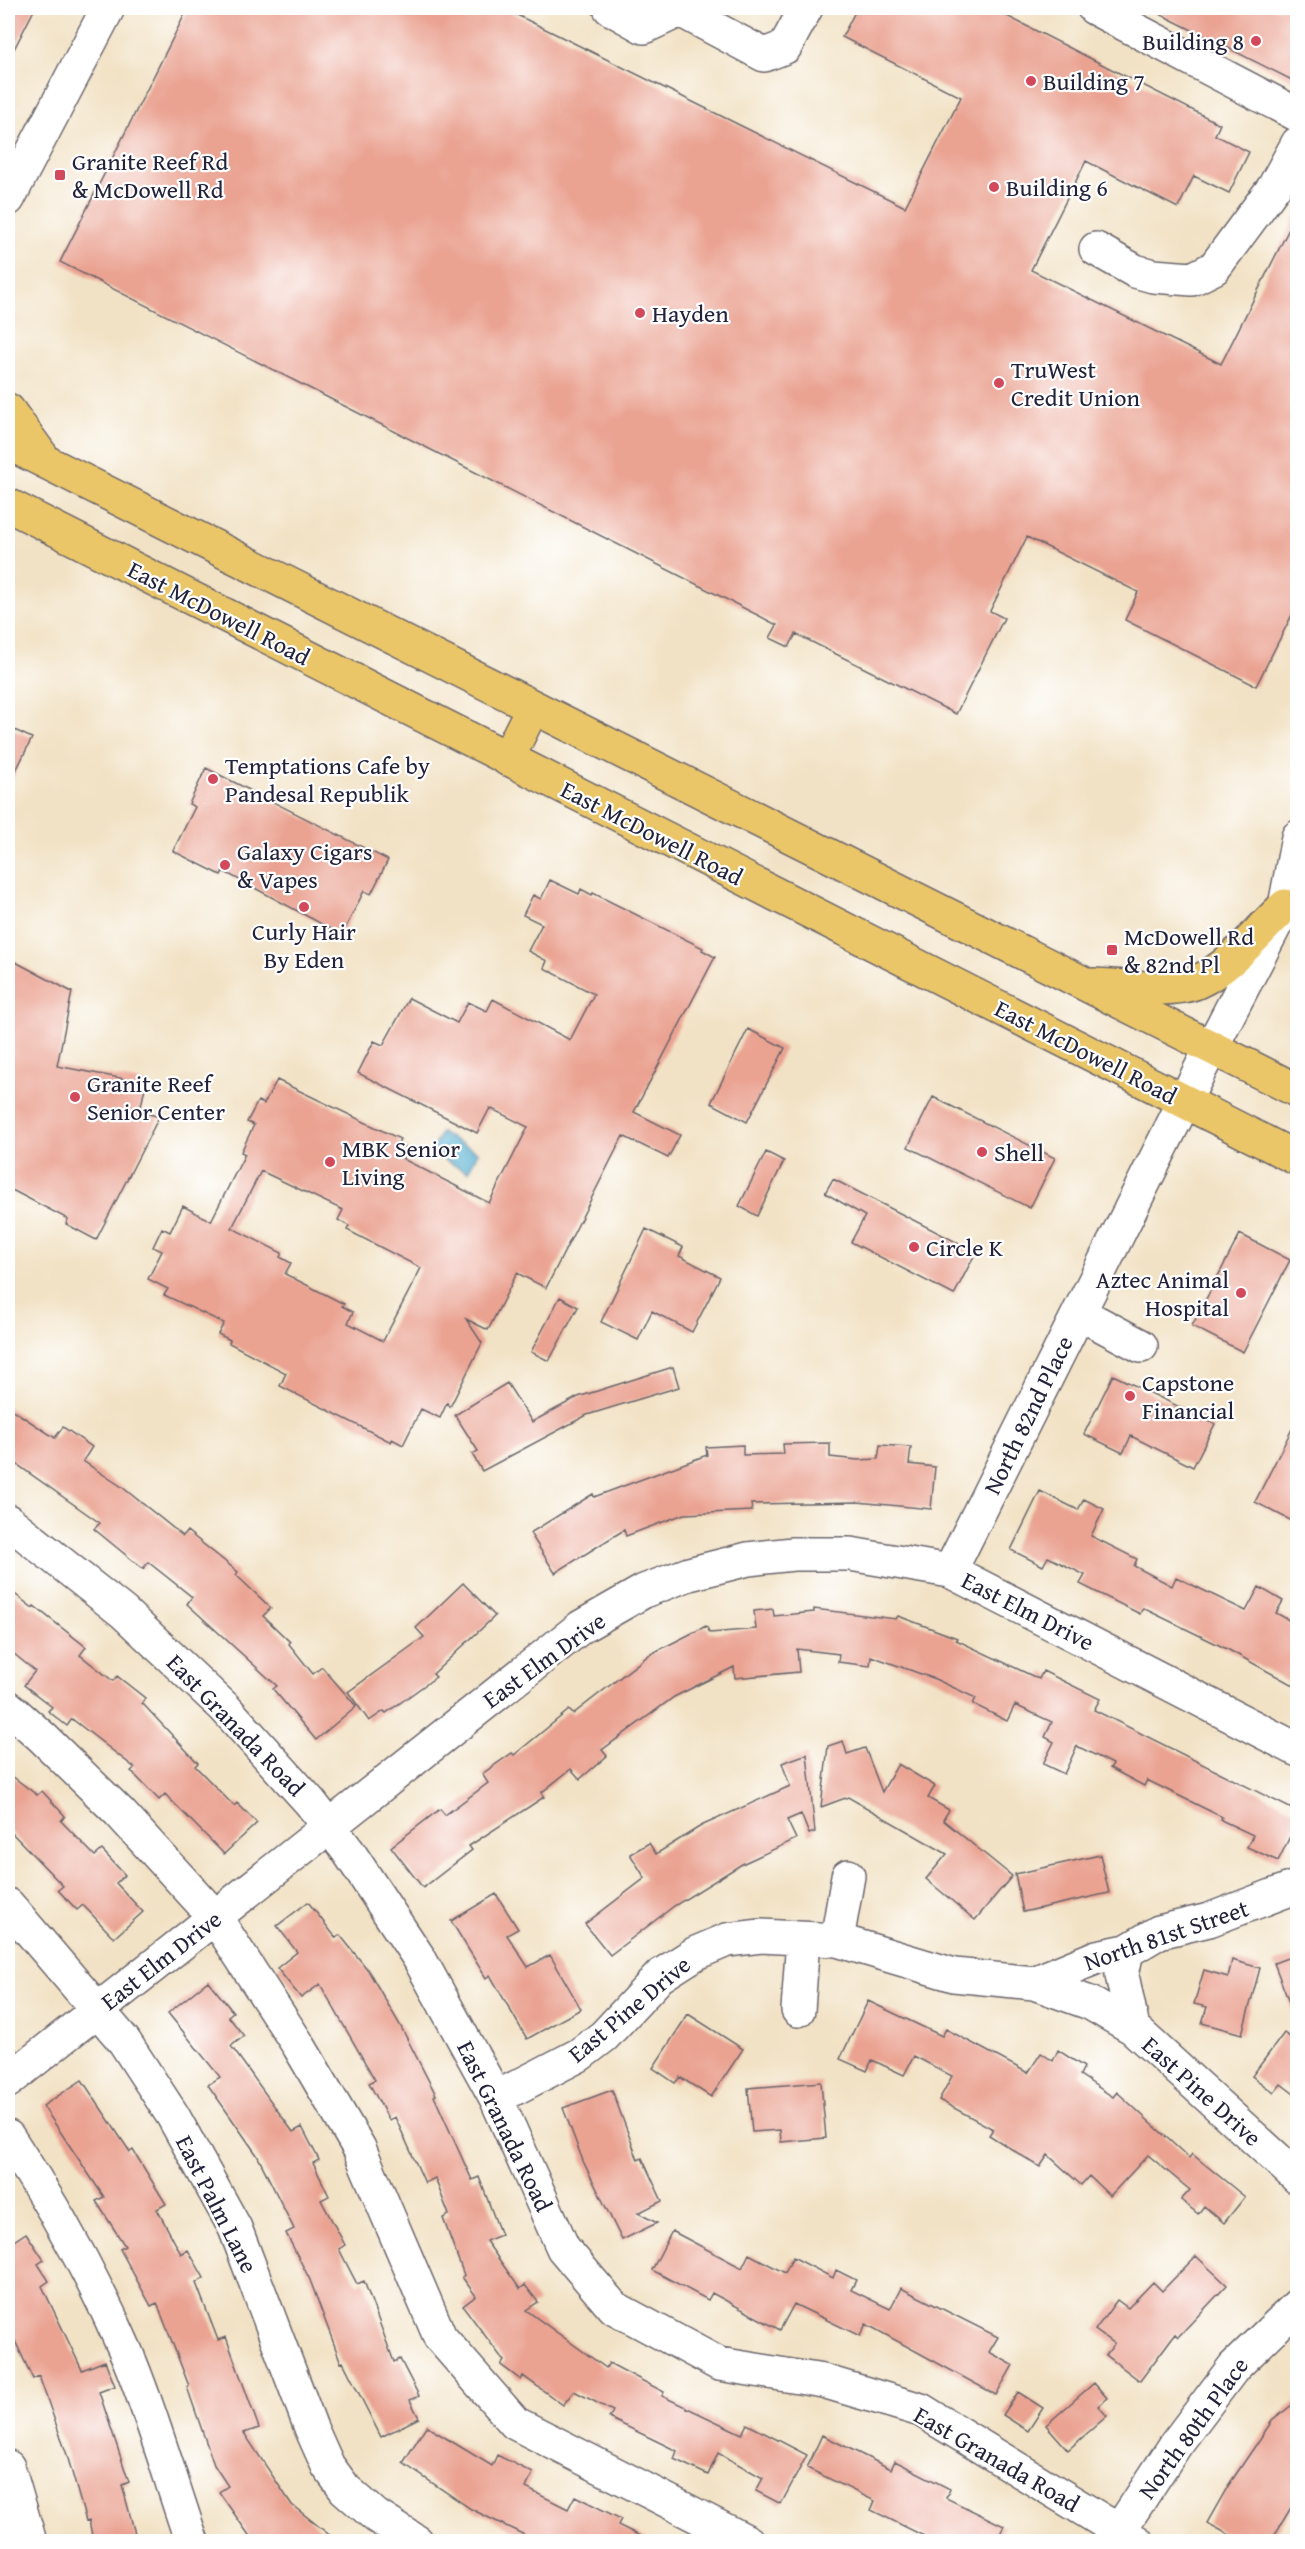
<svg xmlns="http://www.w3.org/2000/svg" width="1305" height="2549" font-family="'Gentium Book Plus',serif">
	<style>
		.water { fill: #4eabcd; stroke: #386684; stroke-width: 1.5 }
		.building { fill: #eaa291; fill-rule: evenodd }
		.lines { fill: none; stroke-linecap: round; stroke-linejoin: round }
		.minor-casing { stroke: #6b656b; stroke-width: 36 }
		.major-casing { stroke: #6b656b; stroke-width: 36 }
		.minor { stroke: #fff; stroke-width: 33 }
		.major { stroke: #ebc669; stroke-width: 33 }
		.poi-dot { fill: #d1495b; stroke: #fff; stroke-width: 2 }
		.labels { text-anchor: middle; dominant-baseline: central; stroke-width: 4.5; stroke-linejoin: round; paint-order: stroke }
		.poi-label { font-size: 24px; fill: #22223b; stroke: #fff; text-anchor: start }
		.street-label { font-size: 24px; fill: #22223b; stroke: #fff }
	</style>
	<rect width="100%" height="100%" fill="#fff"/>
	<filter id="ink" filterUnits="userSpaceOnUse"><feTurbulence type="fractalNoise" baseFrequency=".0167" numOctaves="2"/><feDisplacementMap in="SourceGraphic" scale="12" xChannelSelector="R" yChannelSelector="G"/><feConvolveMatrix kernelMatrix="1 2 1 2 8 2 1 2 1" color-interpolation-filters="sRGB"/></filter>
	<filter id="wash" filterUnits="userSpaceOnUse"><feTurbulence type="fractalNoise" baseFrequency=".008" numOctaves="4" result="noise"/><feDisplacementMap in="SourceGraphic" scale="24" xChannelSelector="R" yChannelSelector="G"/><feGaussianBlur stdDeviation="1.35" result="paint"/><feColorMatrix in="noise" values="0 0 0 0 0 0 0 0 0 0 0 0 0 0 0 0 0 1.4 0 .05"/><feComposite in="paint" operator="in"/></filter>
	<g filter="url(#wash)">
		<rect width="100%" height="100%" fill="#f2e2c5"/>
		<!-- water -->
		<path class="water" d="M441 1133 478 1152 468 1172 430 1153Z"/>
		<g id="blocks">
			<!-- building -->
			<path class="building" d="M8 8H35L8 61Z
				M188 8H503L905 207 961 97 842 37 857 8H991L1220 124 1215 135 1249 152 1229 193 1194 176 1178 208 1086 161 1031 270 1221 364 1298 211V603L1256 686 1125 620 1138 592 1027 537 990 611 1004 618 956 714 796 634 789 647 770 638 777 625 60 262Z
				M1148 8H1298V83Z
				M8 727 32 738 8 787Z
				M206 768 388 860 371 894 364 891 342 935 223 871 221 875 173 851 195 807 189 804Z
				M550 880 579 894 581 889 592 895 593 893 703 948 702 950 715 957 634 1112 680 1135 668 1158 623 1136 546 1288 517 1273 488 1330 466 1319 482 1343 450 1407 447 1403 440 1418 421 1409 403 1445 392 1439 391 1442 280 1386 286 1373 229 1343 230 1340 218 1334 224 1323 164 1295 168 1289 148 1279 162 1251 153 1247 162 1228 170 1232 183 1206 211 1221 245 1154 241 1152 254 1125 247 1122 258 1101 264 1104 277 1080 400 1139 398 1143 408 1149 403 1159 489 1203 528 1127 490 1108 477 1133 358 1073 374 1041 383 1045 409 998 457 1023 468 1002 487 1011 493 999 570 1040 594 994 544 968 547 961 528 951 542 924 523 915 533 895 541 899ZM261 1171 343 1210 338 1220 349 1226 347 1230 421 1268 383 1341 348 1323 353 1312 342 1306 344 1304 285 1274 291 1263 280 1257 282 1253 232 1228Z
				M8 958 72 992 57 1066 146 1083 140 1111 159 1117 96 1240 66 1224 68 1219 8 1188Z
				M748 1029 785 1048 747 1122 711 1103Z
				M933 1097 1055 1158 1030 1208 908 1147Z
				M766 1152 784 1161 757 1216 739 1206Z
				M833 1179 976 1252 954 1295 851 1242 865 1216 825 1193Z
				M646 1229 683 1247 679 1256 720 1277 692 1332 652 1311 638 1340 601 1322Z
				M1240 1234 1290 1260 1243 1352 1192 1326Z
				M560 1297 578 1307 549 1361 531 1352Z
				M673 1367 679 1387 587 1415 482 1471 472 1454 478 1451 455 1415 507 1383 532 1422 578 1397Z
				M1113 1375 1215 1424 1193 1467 1131 1436 1123 1453 1084 1434Z
				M8 1407 55 1438 63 1427 92 1447 83 1461 122 1487 183 1536 187 1531 238 1572 236 1575 271 1608 263 1616 290 1642 289 1644 313 1674 322 1667 356 1706 316 1740 273 1689 277 1686 187 1604 192 1597 148 1562 143 1569 94 1529 100 1523 8 1458Z
				M1298 1417V1524L1255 1502Z
				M830 1443V1457L858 1460 878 1459 880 1445 911 1447 909 1464 935 1467 931 1509 857 1502 751 1504 752 1511 684 1514 626 1536 624 1530 555 1573 530 1533 593 1494 594 1497 707 1455 706 1447 743 1445V1455L784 1454 783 1444Z
				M1040 1491 1078 1510 1084 1499 1104 1509 1091 1536 1137 1559 1134 1566 1172 1586 1176 1577 1246 1611 1259 1587 1283 1601 1276 1613 1298 1625V1688L1229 1650 1143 1608 1140 1614 1080 1584 1085 1575 1048 1557 1043 1566 1011 1550Z
				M463 1583 495 1616 433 1674 436 1677 386 1713 384 1711 369 1721 348 1692 424 1637 416 1628Z
				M8 1589 33 1608 34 1606 86 1647 80 1655 113 1681 117 1676 145 1698 142 1703 198 1763 195 1766 234 1806 237 1803 257 1823 224 1854 165 1794 159 1800 131 1771 135 1768 72 1719 67 1726 48 1711 52 1707 24 1685 35 1671 8 1649Z
				M773 1609 774 1616 814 1612V1609L896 1619 898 1616 957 1638 956 1640 1039 1679 1043 1671 1100 1699 1094 1710 1298 1812V1820L1278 1861 1247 1847 1253 1835 1221 1820 1222 1817 1147 1780 1144 1786 1110 1768 1113 1764 1077 1746 1064 1774 1043 1764 1054 1742 1045 1737 1052 1722 1015 1705 1007 1721 973 1704 976 1698 935 1679 871 1656 870 1666 838 1662 839 1654 797 1649 799 1672 735 1678 734 1667 674 1697 602 1750 607 1756 580 1779 571 1769 541 1793 544 1797 469 1846 472 1850 423 1888 391 1847 440 1809 445 1815 488 1783 482 1774 512 1753 514 1755 569 1710 573 1714 649 1655 706 1626 710 1633 756 1629 754 1611Z
				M843 1741 847 1754 865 1748 882 1792 898 1764 935 1786 928 1798 949 1810 943 1820 1012 1876 975 1920 926 1879 947 1854 848 1797 821 1807 828 1746Z
				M807 1754 815 1832 809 1834 801 1814 787 1820 796 1839 742 1864 674 1906 610 1955 585 1924 645 1878 630 1854 649 1843 656 1854 701 1826 790 1786 782 1763Z
				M8 1773 37 1795 42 1791 65 1816 61 1821 95 1856 102 1850 125 1875 116 1883 143 1912 114 1938 83 1905 77 1910 58 1890 63 1886 8 1829Z
				M1100 1855 1109 1893 1023 1912 1015 1874Z
				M496 1894 518 1929 507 1935 528 1967 550 1955 581 2009 527 2039 490 1975 486 1978 451 1921Z
				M308 1902 336 1938 340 1935 368 1970 400 2025 436 2095 434 2096 472 2180 479 2177 501 2235 486 2241 520 2289 525 2285 538 2302 526 2310 606 2368 609 2363 664 2392 662 2396 742 2434 747 2424 807 2455 781 2504 756 2491 763 2478 718 2453 708 2475 674 2459 677 2451 609 2418 613 2411 574 2391 563 2405 523 2376 521 2380 501 2365 504 2361 463 2306 476 2296 462 2277 464 2275 443 2218 449 2215 435 2178 425 2183 395 2117 389 2120 369 2083 375 2080 320 1984 301 1998 277 1968 297 1952 277 1926Z
				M1298 1954V2021H1296L1274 1963Z
				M1232 1960 1260 1968 1242 2034 1202 2023 1207 2007 1194 2004 1204 1970 1228 1977Z
				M208 1981 233 2012 228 2016 244 2036 231 2046 293 2132 302 2127 319 2160 313 2163 329 2196 321 2200 345 2245 339 2249 357 2284 364 2281 394 2362 400 2359 419 2396 410 2400 419 2418 381 2437 343 2362 341 2363 310 2280 286 2233 294 2229 257 2155 208 2085 220 2077 168 2013Z
				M868 2001 942 2036 946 2029 1028 2073 1041 2053 1053 2061 1058 2050 1084 2067 1080 2075 1113 2097 1117 2092 1189 2158 1192 2154 1245 2197 1224 2223 1204 2206 1198 2214 1181 2200 1190 2190 1148 2155 1110 2196 1089 2176 1081 2185 1048 2155 1040 2167 989 2135 993 2129 939 2100 952 2076 914 2056 904 2075 872 2060 867 2071 840 2059Z
				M688 2014 743 2049 711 2097 680 2077 675 2083 653 2068Z
				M1284 2033 1298 2043V2097L1281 2084 1274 2093 1252 2076Z
				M82 2080 130 2152 133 2150 166 2204 157 2209 181 2254 188 2250 204 2278 196 2283 218 2340 226 2337 259 2428 244 2433 292 2505 337 2541H253L219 2492 228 2486 214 2465 187 2387 189 2386 157 2303 151 2306 120 2249 125 2246 96 2201 104 2197 43 2106Z
				M821 2082 826 2138 781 2142 780 2130 752 2132 748 2088Z
				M612 2090 638 2160 642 2158 662 2201 638 2213 657 2223 622 2240 583 2161 563 2108Z
				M672 2231 742 2268 749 2254 785 2273 793 2257 833 2278 836 2270 856 2280 851 2290 890 2309 901 2288 998 2337 989 2352 1013 2365 996 2395 866 2324 860 2336 794 2304 780 2330 712 2293 708 2300 652 2270Z
				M26 2233 44 2260 38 2264 49 2281 42 2286 82 2370 105 2361 115 2386 99 2392 129 2482 122 2485 137 2541H93L89 2520 86 2521 67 2455 39 2376 33 2379 8 2326V2245Z
				M1196 2256 1227 2285 1178 2337 1175 2334 1140 2381 1106 2355 1114 2344 1095 2330 1117 2300 1128 2308 1153 2282 1162 2291Z
				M1094 2383 1107 2398 1098 2406 1107 2416 1068 2450 1046 2425Z
				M1018 2392 1043 2408 1028 2431 1003 2415Z
				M1298 2400V2496L1271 2541H1241L1207 2523 1228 2486 1272 2421Z
				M426 2426 492 2466 497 2455 533 2473 526 2488 568 2509 575 2496 621 2519 618 2525 650 2541H537L471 2509 403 2463Z
				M822 2435 891 2469 895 2461 950 2489 946 2498 1004 2526 996 2541H934L871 2510 875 2501 807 2468Z"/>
		</g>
	</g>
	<g filter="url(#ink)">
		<use href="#blocks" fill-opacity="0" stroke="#6b656b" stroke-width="1.5"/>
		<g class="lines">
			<defs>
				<path id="minor" d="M610 8 644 27 680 10 764 55 785 47 806 8
					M1094 8 1298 115
					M8 199 108 8
					M1096 249 1135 271 1153 276 1192 279 1214 268 1274 187 1298 143
					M1079 1313 1141 1346
					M8 1521 123 1612 224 1707 310 1802 348 1851 419 1958 496 2098 563 2248 613 2307 719 2364 823 2381 921 2410 1137 2542
					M950 1571 1211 1048 1285 906 1298 837
					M8 1707 42 1737 119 1812 215 1917 299 2046 359 2148 440 2337 515 2423 748 2542
					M8 1905 124 2041 173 2116 235 2228 311 2428 328 2466 345 2489 376 2516 417 2542
					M837 1940 848 1876
					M1127 1951 1122 1975 1133 2028
					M1034 1983 1097 1957 1127 1951 1159 1932 1209 1920 1298 1886
					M798 2010 803 1939
					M8 2081 581 1627 644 1591 689 1574 748 1559 793 1554H850L950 1571 1298 1750
					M496 2098 579 2055 604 2036 660 1976 696 1953 727 1940 761 1936 837 1940 954 1975 1034 1983 1090 2003 1133 2028 1298 2178
					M8 2137C54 2206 93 2276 126 2352 152 2413 170 2479 192 2542
					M8 2467 30 2542
					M1119 2531 1176 2444 1234 2367 1298 2305"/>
				<path id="major" d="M8 410 43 458
					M8 443 1298 1091
					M8 505 1298 1159
					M507 759 533 707
					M1094 985C1122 986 1172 993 1197 982 1231 967 1258 931 1285 906"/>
			</defs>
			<!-- minor casing -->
			<use href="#minor" class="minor-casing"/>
			<!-- major casing -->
			<use href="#major" class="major-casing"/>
			<!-- minor -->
			<use href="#minor" class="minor"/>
			<!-- major -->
			<use href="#major" class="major"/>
		</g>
	</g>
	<!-- markers -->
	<g class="poi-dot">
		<circle cx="1256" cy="41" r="6"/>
		<circle cx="1031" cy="81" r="6"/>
		<rect x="54" y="169" width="12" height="12" rx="3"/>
		<circle cx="994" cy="187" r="6"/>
		<circle cx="640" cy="313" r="6"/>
		<circle cx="999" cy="383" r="6"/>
		<circle cx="213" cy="779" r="6"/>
		<circle cx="225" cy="865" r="6"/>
		<circle cx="304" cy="907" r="6"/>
		<rect x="1106" y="944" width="12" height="12" rx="3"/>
		<circle cx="75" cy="1097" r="6"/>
		<circle cx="982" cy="1152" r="6"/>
		<circle cx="330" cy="1162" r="6"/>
		<circle cx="914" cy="1247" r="6"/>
		<circle cx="1241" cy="1293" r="6"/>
		<circle cx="1130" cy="1396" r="6"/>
	</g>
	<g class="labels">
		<!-- poi labels -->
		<g class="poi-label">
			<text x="1244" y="41" text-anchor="end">Building 8</text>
			<text x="1043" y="81">Building 7</text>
			<text x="72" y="161">Granite Reef Rd<tspan x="72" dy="28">&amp; McDowell Rd</tspan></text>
			<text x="1006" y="187">Building 6</text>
			<text x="652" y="313">Hayden</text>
			<text x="1011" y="369">TruWest<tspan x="1011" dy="28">Credit Union</tspan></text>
			<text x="225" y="765">Temptations Cafe by<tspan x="225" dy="28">Pandesal Republik</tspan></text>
			<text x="237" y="851">Galaxy Cigars<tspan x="237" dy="28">&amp; Vapes</tspan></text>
			<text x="304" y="931" text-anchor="middle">Curly Hair<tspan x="304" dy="28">By Eden</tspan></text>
			<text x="1124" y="936">McDowell Rd<tspan x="1124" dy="28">&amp; 82nd Pl</tspan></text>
			<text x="87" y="1083">Granite Reef<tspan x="87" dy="28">Senior Center</tspan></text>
			<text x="342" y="1148">MBK Senior<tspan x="342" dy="28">Living</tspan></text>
			<text x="994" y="1152">Shell</text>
			<text x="926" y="1247">Circle K</text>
			<text x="1229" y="1279" text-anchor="end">Aztec Animal<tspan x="1229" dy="28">Hospital</tspan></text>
			<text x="1142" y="1382">Capstone<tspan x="1142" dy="28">Financial</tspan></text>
		</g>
		<!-- street labels -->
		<g class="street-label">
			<text transform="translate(219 613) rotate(27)">East McDowell Road</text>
			<text transform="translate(652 833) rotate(27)">East McDowell Road</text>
			<text transform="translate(1086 1052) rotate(27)">East McDowell Road</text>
			<text transform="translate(1028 1415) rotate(-64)">North 82nd Place</text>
			<text transform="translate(1028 1611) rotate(27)">East Elm Drive</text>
			<text transform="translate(544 1660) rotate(-36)">East Elm Drive</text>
			<text transform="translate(236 1725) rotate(46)">East Granada Road</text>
			<text transform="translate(1166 1935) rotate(-19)">North 81st Street</text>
			<text transform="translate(161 1960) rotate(-38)">East Elm Drive</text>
			<text transform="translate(629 2009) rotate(-40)">East Pine Drive</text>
			<text transform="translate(1202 2091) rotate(42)">East Pine Drive</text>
			<text transform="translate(505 2126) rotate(64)">East Granada Road</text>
			<text transform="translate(217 2204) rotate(63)">East Palm Lane</text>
			<text transform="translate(1193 2428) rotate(-54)">North 80th Place</text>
			<text transform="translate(997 2459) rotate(30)">East Granada Road</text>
		</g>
	</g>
	<!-- margin -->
	<rect width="1305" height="2549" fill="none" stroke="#fff" stroke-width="30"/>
</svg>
